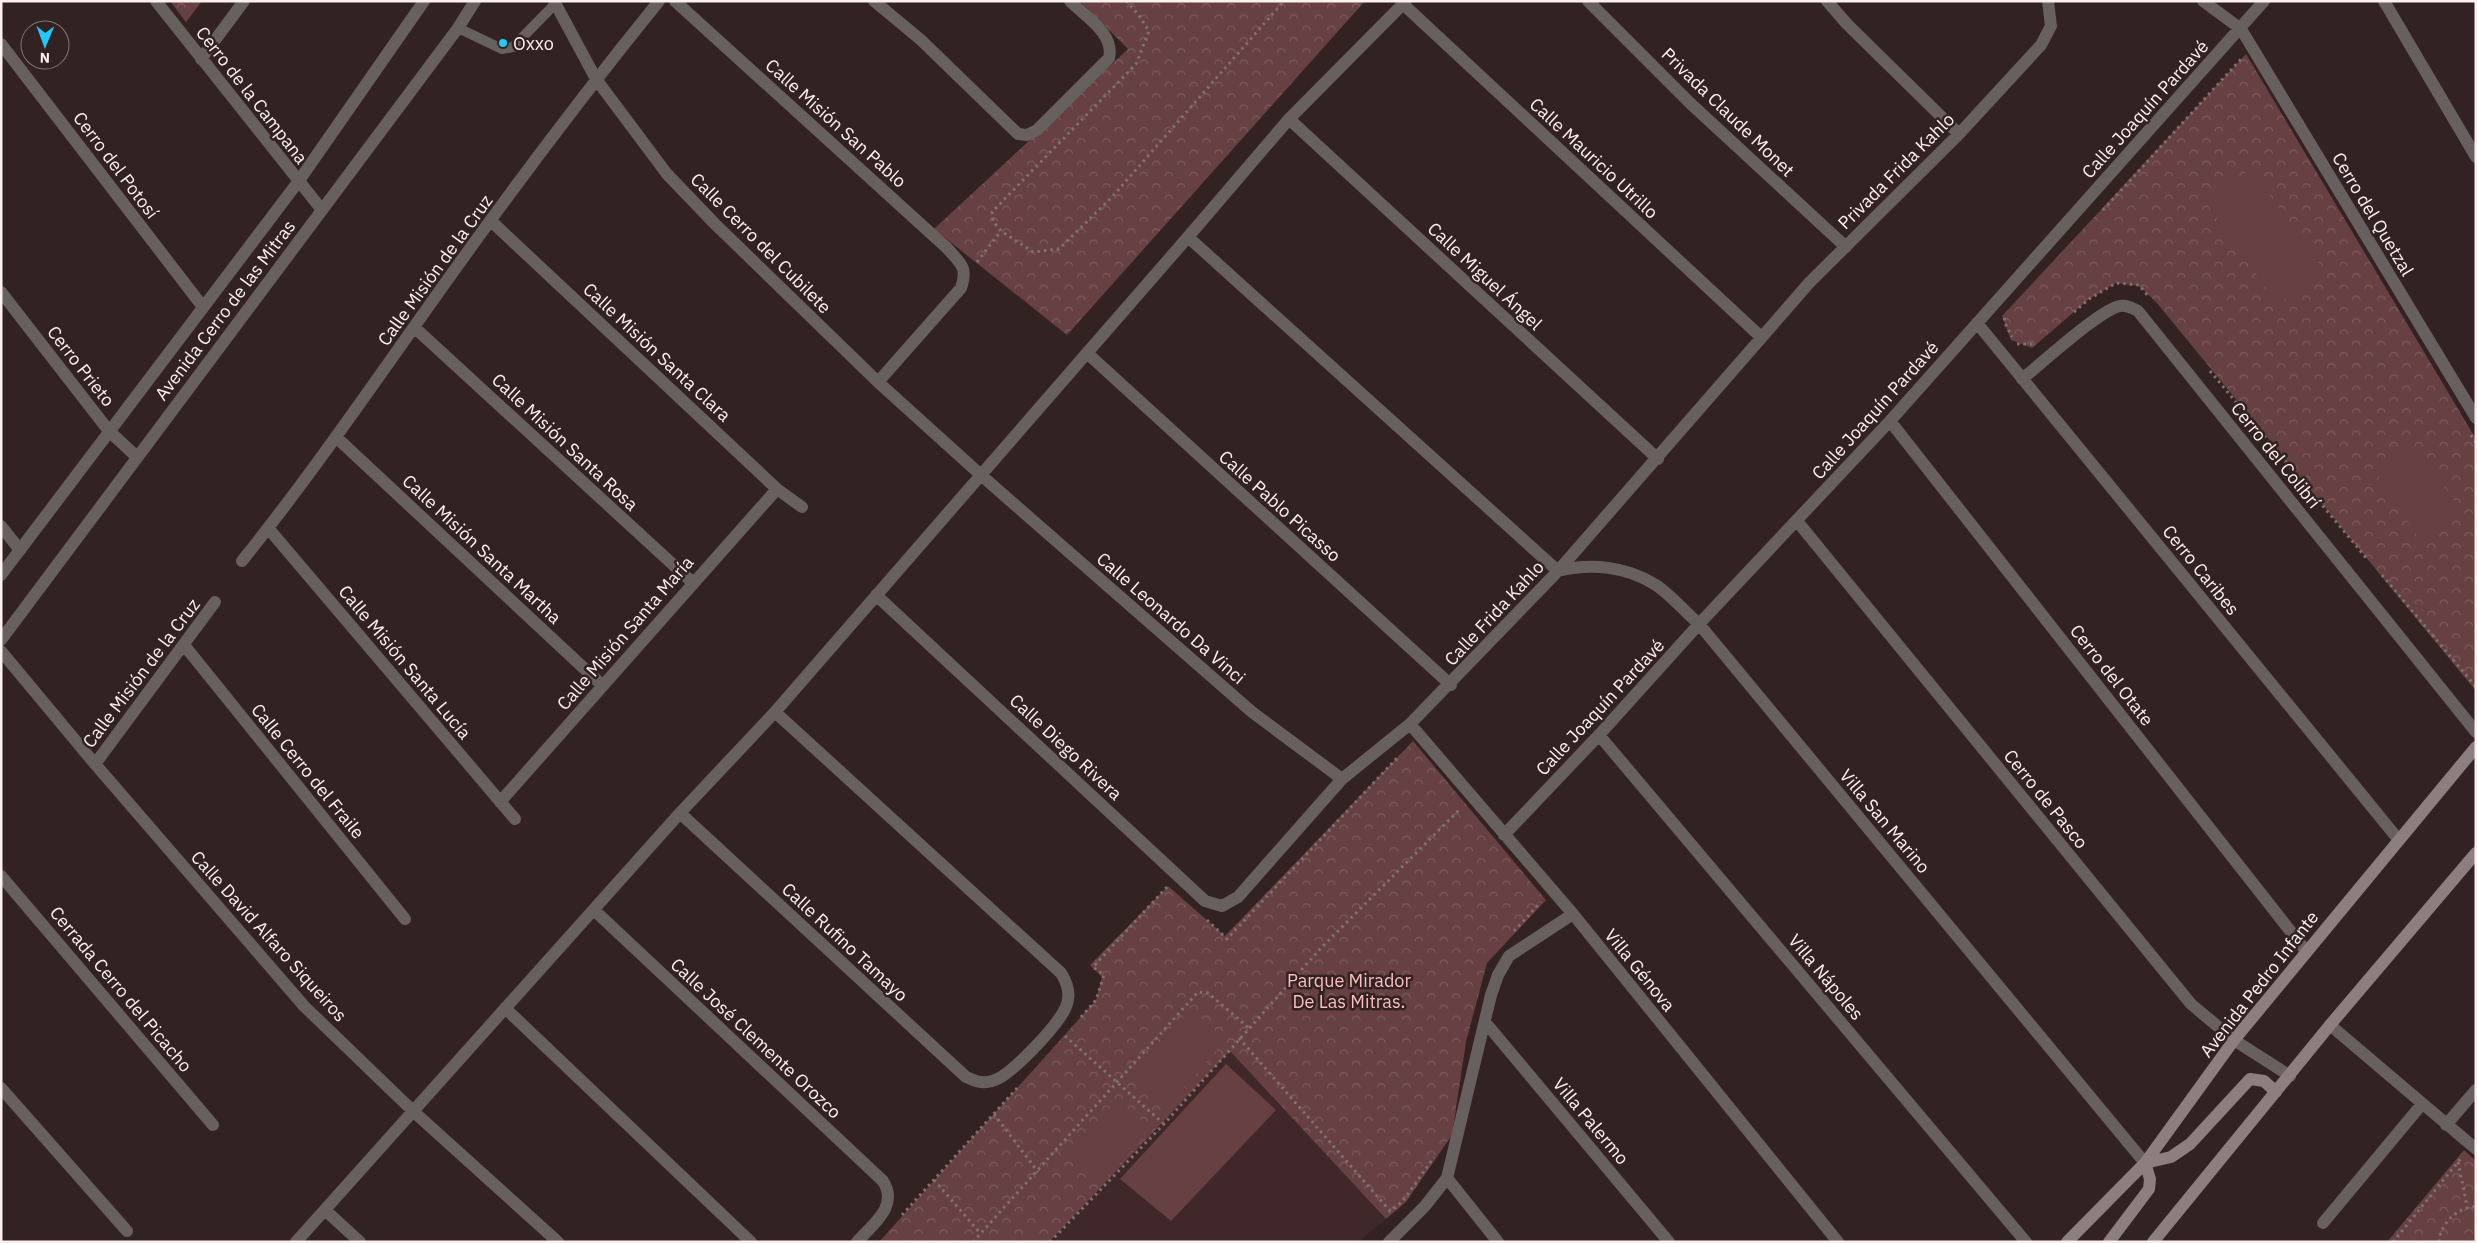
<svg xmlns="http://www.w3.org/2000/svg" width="2477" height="1243" font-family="'IBM Plex Sans',sans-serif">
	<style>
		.built { fill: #40282a }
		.park { fill: url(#park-crowns) }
		.pitch { fill: #664042 }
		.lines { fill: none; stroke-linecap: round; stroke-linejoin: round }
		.path { stroke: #807171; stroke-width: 3; stroke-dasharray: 2.5 4; stroke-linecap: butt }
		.service { stroke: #685f5f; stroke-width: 10 }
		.pedestrian { stroke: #685f5f; stroke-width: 12 }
		.minor { stroke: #685f5f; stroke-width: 12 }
		.tertiary { stroke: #685f5f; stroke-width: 12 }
		.secondary { stroke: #8d7f7f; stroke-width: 12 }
		.poi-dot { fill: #22c9fd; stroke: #322; stroke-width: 2 }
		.labels { text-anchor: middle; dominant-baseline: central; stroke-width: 5; stroke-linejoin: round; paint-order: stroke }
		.poi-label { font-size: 18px; fill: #fcf0f0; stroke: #322; text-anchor: start }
		.street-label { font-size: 18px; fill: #fcf0f0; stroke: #322 }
		.park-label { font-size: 18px; fill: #fbbdbf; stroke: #322 }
	</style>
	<defs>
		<pattern id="park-crowns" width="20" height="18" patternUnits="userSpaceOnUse" patternTransform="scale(1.25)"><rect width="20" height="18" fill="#664042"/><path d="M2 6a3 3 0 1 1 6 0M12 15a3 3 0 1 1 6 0" fill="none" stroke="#7d5c5e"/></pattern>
	</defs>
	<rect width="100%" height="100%" fill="#322"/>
	<!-- built -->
	<path class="built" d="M1230 1051 1386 1219 1358 1242H1049Z"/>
	<!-- park -->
	<path class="park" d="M170 1H202L186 22Z
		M1080 1H1365L1067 335 934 229 1128 49Z
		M2246 54 2476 439V691L2156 302 2139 286 2116 283 2089 299 2032 348 2011 340 2002 316Z
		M1413 741 1546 900 1487 963 1466 1042 1452 1135 1406 1202 1386 1219 1230 1051 1049 1242H879L1096 1000 1102 977 1090 965 1168 886 1225 936Z
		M2464 1150 2476 1161V1242H2387Z"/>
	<!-- pitch -->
	<path class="pitch" d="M2251 169 2324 270 2278 304 2204 200Z
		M2416 446 2462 513 2419 538 2376 472Z
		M1190 1008 1226 1040 1167 1106 1131 1074Z
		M1226 1064 1276 1110 1171 1221 1120 1179Z
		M1118 1100 1152 1129 1099 1185 1066 1158Z"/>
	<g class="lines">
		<!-- path -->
		<path class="path" d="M1126 1 1138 14 1149 31 1136 64 992 212 993 221 1001 231 1033 252 1059 249 1112 197 1284 1
			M2103 210 2241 59
			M977 262 1001 231
			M2074 312 2089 299 2116 283 2139 285 2149 297
			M2005 318 2004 321 2012 337
			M2017 344H2035
			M2210 371 2368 560
			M2471 435 2476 443
			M2382 575 2476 687
			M1207 920 1227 939 1397 758
			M1514 931 1541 902
			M1081 1017 1096 1000 1104 975 1093 967 1167 887
			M1065 1036 1164 1124
			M1239 1038 1390 1211 1403 1201 1434 1157
			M994 1114 1038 1172
			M2458 1162 2467 1206
			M934 1180 981 1234
			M902 1215 1018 1087
			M973 1242 1198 992 1208 993 1249 1028
			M1050 1242 1164 1124 1321 948 1461 808
			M2393 1242 2462 1157
			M2439 1242C2440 1224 2458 1206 2476 1207"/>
		<!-- service -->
		<path class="service" d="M458 28 502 49 513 47 556 3"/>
		<!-- pedestrian -->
		<path class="pedestrian" d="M1289 119 1403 4
			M1087 353 1188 237"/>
		<!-- minor -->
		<path class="minor" d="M156 1 322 210
			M554 1 596 79 667 174 715 224 878 382 982 476 1252 712 1342 779
			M675 1 947 248C961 264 968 267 961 288L878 382
			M874 1 921 40 1018 134 1027 135 1037 130 1109 58C1115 34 1085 16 1070 1
			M1406 1 1403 4 1761 337
			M1588 1 1690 103 1846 247
			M1827 1 1847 24 1959 134
			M2203 1 2241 29 2476 418
			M2384 1 2476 157
			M1 44 203 307
			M201 59 244 1
			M491 221 777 489 802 507
			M1 292 109 431 137 457
			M1977 323 2398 839
			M414 327 692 582
			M2022 379C2041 364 2101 309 2120 306 2127 305 2132 308 2138 311L2476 732
			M1890 421 2306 951
			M337 438 603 686
			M1658 459 1289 119 1188 237 1558 571C1591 563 1626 566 1656 585 1671 595 1685 612 1699 624L2145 1163
			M1797 521 2191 1004 2234 1040 2290 1076
			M1 526 20 550
			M268 528 515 819
			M242 561C303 485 358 406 414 327 492 216 573 107 659 1
			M876 595 1205 901 1222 906 1238 897 1342 779 1410 724 1558 571 1809 283 1959 134 2041 45 2051 26 2048 1
			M184 645 405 919
			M1 651 95 764 304 1006 414 1112 558 1242
			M1410 724 1573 914 1838 1242
			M1599 735 2026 1242
			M95 764 215 602
			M500 802 777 489
			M680 813 966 1077C975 1081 982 1084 992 1081 1010 1077 1056 1027 1065 1009 1071 997 1068 984 1061 973L775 712
			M1504 835 1599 735 1699 624 1890 421 2264 1
			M1 876 213 1125
			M594 910 883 1181C899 1206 873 1224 857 1242
			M505 1008 751 1242
			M1485 1022 1669 1242
			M2330 1025 2476 1149
			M1 1088 127 1231
			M2446 1125 2476 1090
			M1447 1178 1498 1242
			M325 1210 360 1242
			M2323 1223 2422 1104
			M296 1242 680 813 775 712 1087 353 1451 685
			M1389 1242 1425 1206 1447 1178 1491 995 1498 975 1509 956 1573 914"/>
		<!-- tertiary -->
		<path class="tertiary" d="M1 575 298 182 424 1
			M1 640 458 28 475 1"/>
		<!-- secondary -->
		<path class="secondary" d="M2067 1242 2145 1163 2234 1040 2476 747
			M2109 1242 2149 1189 2150 1179 2145 1163 2171 1157 2190 1144 2250 1079 2264 1081 2276 1092
			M2153 1242 2330 1025 2476 853"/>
	</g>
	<!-- markers -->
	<circle class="poi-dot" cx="503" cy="43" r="5"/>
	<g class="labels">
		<!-- poi labels -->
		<g class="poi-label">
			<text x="513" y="43">Oxxo</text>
		</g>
		<!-- street labels -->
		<g class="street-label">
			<text transform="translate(252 95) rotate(52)">Cerro de la Campana</text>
			<text transform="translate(2145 109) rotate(-48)">Calle Joaquín Pardavé</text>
			<text transform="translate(1728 112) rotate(44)">Privada Claude Monet</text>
			<text transform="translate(836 123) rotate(42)">Calle Misión San Pablo</text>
			<text transform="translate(1594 158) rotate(43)">Calle Mauricio Utrillo</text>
			<text transform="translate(116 165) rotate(53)">Cerro del Potosí</text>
			<text transform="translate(1896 171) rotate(-45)">Privada Frida Kahlo</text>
			<text transform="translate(2373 214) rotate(59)">Cerro del Quetzal</text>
			<text transform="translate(761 243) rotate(45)">Calle Cerro del Cubilete</text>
			<text transform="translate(435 270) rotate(-54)">Calle Misión de la Cruz</text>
			<text transform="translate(1485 276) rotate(43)">Calle Miguel Ángel</text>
			<text transform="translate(225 310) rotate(-53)">Avenida Cerro de las Mitras</text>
			<text transform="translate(657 352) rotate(43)">Calle Misión Santa Clara</text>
			<text transform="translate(81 366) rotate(52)">Cerro Prieto</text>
			<text transform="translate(1875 410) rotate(-48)">Calle Joaquín Pardavé</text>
			<text transform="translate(565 442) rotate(43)">Calle Misión Santa Rosa</text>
			<text transform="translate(2276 455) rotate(51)">Cerro del Colibrí</text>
			<text transform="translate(1280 506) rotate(42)">Calle Pablo Picasso</text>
			<text transform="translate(482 549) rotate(43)">Calle Misión Santa Martha</text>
			<text transform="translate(2201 570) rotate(51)">Cerro Caribes</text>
			<text transform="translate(1494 613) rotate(-47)">Calle Frida Kahlo</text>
			<text transform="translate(1171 618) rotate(41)">Calle Leonardo Da Vinci</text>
			<text transform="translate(625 633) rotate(-49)">Calle Misión Santa María</text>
			<text transform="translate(405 662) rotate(50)">Calle Misión Santa Lucía</text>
			<text transform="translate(141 673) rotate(-53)">Calle Misión de la Cruz</text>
			<text transform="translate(2112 675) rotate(52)">Cerro del Otate</text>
			<text transform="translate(1600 707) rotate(-47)">Calle Joaquín Pardavé</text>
			<text transform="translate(1066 747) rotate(43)">Calle Diego Rivera</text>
			<text transform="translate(308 771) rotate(51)">Calle Cerro del Fraile</text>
			<text transform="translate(2046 799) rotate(51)">Cerro de Pasco</text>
			<text transform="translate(1885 821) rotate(50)">Villa San Marino</text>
			<text transform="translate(269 936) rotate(48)">Calle David Alfaro Siqueiros</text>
			<text transform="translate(845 942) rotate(43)">Calle Rufino Tamayo</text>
			<text transform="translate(1640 970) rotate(51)">Villa Génova</text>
			<text transform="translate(1826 977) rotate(50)">Villa Nápoles</text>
			<text transform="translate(2259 984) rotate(-52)">Avenida Pedro Infante</text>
			<text transform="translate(121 989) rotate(50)">Cerrada Cerro del Picacho</text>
			<text transform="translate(756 1038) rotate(43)">Calle José Clemente Orozco</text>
			<text transform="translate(1591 1121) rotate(50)">Villa Palermo</text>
		</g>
		<!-- park labels -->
		<g class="park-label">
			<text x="1349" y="980">Parque Mirador<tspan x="1349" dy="21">De Las Mitras.</tspan></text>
		</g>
	</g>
	<!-- border -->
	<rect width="2477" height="1243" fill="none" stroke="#fcf0f0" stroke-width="5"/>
	<!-- north arrow -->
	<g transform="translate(45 45) rotate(181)"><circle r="24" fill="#332222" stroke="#837474"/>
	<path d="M0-4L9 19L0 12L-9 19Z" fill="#22c9fd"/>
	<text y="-8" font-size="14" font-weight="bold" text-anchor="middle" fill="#fcf0f0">N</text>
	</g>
</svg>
